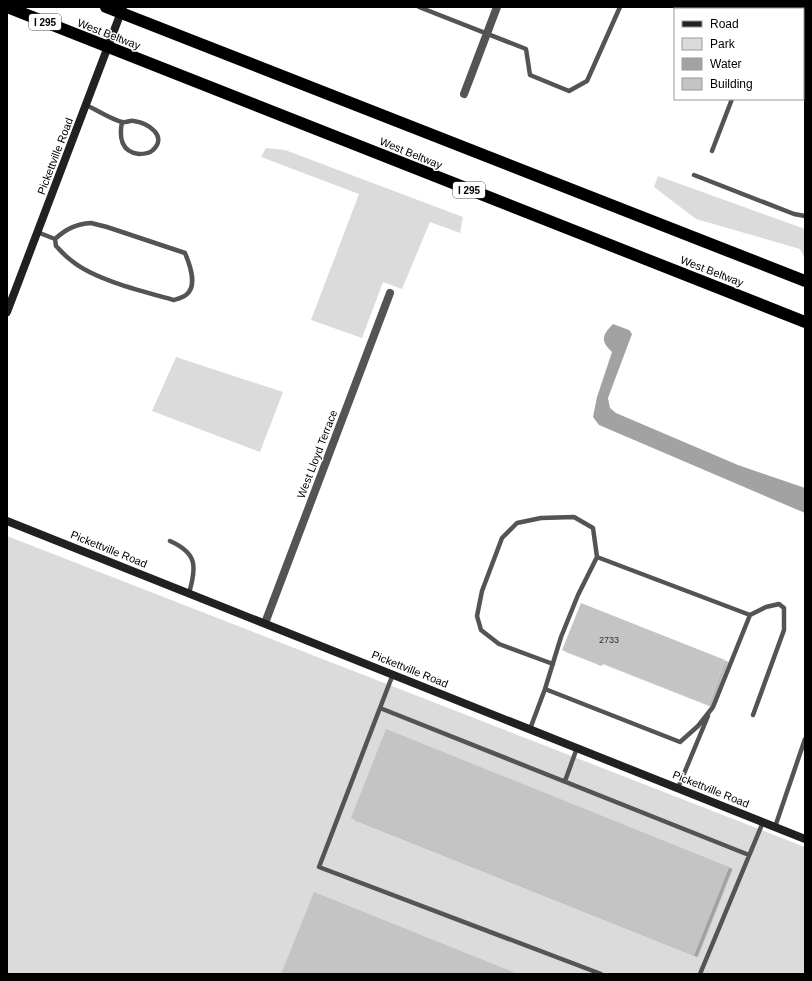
<svg xmlns="http://www.w3.org/2000/svg" width="812" height="981" font-family="Arial,sans-serif">
	<style>
		.green { fill: #dbdbdb }
		.water { fill: #a2a2a2 }
		.building { fill: #c4c4c4; filter: url(#shadow) }
		.lines { fill: none; stroke-linecap: round; stroke-linejoin: round }
		.lane { stroke: #545454; stroke-width: 4.5 }
		.street { stroke: #545454; stroke-width: 8 }
		.secondary { stroke: #212121; stroke-width: 8 }
		.highway { stroke: #000; stroke-width: 12 }
		.labels { text-anchor: middle; dominant-baseline: central; stroke-width: 3; stroke-linejoin: round; paint-order: stroke }
		.number-label { font-size: 9px; fill: #313131 }
		.shield { fill: #fff; stroke: #4c4c4c; stroke-width: 1 }
		.shield-label { font-size: 10px; font-weight: bold; fill: #000 }
		.street-label { font-size: 11px; fill: #000; stroke: #fff }
	</style>
	<defs>
		<filter id="shadow"><feDropShadow dx="3.5" dy="2" stdDeviation="0" flood-color="#0004"/></filter>
	</defs>
	<rect width="100%" height="100%" fill="#fff"/>
	<!-- green -->
	<path class="green" d="M726 7H805V53H803V9H725Z
		M266 148 285 150 463 217 460 233 430 222 402 289 383 282 362 338 311 320 359 194 261 157Z
		M658 176 805 229V259L800 249 696 219 654 187Z
		M176 357 283 392 260 452 152 411Z
		M7 536 805 847V974H7Z"/>
	<!-- water -->
	<path class="water" d="M613 324 629 330 632 334 608 398 610 408 616 413 738 465 805 488V513L599 425 593 417 597 397 612 352C600 341 602 335 613 324Z"/>
	<!-- building -->
	<path class="building" d="M581 603 725 660 708 705 599 662 598 664 562 650Z
		M386 729 729 867 694 955 351 818Z
		M314 892 518 974H281Z"/>
	<g class="lines">
		<!-- lane -->
		<path class="lane" d="M419 7 526 49 530 75 569 91 587 81 620 7
			M803 79 805 80
			M86 105C95 109 112 120 122 122 126 123 130 120 134 121 148 123 168 136 153 150 149 154 143 154 139 154 121 152 119 137 122 122
			M712 151 732 99
			M694 175 794 214 805 216
			M37 232 55 239C66 229 76 224 91 223L107 227 185 253C190 265 198 286 186 295 182 298 177 299 174 300 145 292 95 280 72 261 66 257 61 251 56 246L55 239
			M170 541C197 553 197 566 189 593
			M750 615 766 607 779 604 784 608V630L753 715
			M553 664 499 644 481 630 477 616 482 591 502 538 517 523 541 518 574 517 593 528 597 557
			M393 674 319 867 601 974
			M380 708 749 855
			M530 729 545 689 561 637 578 595 597 557 750 615 713 707 698 726 680 742 545 689
			M565 781 577 748
			M678 788 708 716
			M775 827 805 739
			M700 974 763 822"/>
		<!-- street -->
		<path class="street" d="M464 94 497 7
			M265 623 390 293"/>
		<!-- secondary -->
		<path class="secondary" d="M7 312 123 7
			M7 521 805 839"/>
		<!-- highway -->
		<path class="highway" d="M7 7 805 322
			M106 7 805 281"/>
	</g>
	<g class="labels">
		<!-- number labels -->
		<g class="number-label">
			<text x="609" y="640">2733</text>
		</g>
		<!-- shield labels -->
		<g class="shield">
			<rect x="29" y="14" width="32" height="16" rx="3"/>
			<rect x="453" y="182" width="32" height="16" rx="3"/>
		</g>
		<g class="shield-label">
			<text x="45" y="22">I 295</text>
			<text x="469" y="190">I 295</text>
		</g>
		<!-- street labels -->
		<g class="street-label">
			<text transform="translate(109 34) rotate(21)">West Beltway</text>
			<text transform="translate(411 153) rotate(22)">West Beltway</text>
			<text transform="translate(55 156) rotate(-69)">Pickettville Road</text>
			<text transform="translate(712 271) rotate(21)">West Beltway</text>
			<text transform="translate(317 454) rotate(-69)">West Lloyd Terrace</text>
			<text transform="translate(109 549) rotate(22)">Pickettville Road</text>
			<text transform="translate(410 669) rotate(22)">Pickettville Road</text>
			<text transform="translate(711 789) rotate(22)">Pickettville Road</text>
		</g>
	</g>
	<!-- border -->
	<rect width="812" height="981" fill="none" stroke="#000000" stroke-width="16"/>
	<!-- legend -->
	<rect x="674" y="8" width="130" height="92" fill="#ffffff" stroke="#999999"/>
	<rect x="682" y="21" width="20" height="6" fill="#212121" stroke="#999999"/>
	<text x="710" y="28" font-size="12" fill="#000000">Road</text>
	<rect x="682" y="38" width="20" height="12" fill="#dbdbdb" stroke="#999999"/>
	<text x="710" y="48" font-size="12" fill="#000000">Park</text>
	<rect x="682" y="58" width="20" height="12" fill="#a2a2a2" stroke="#999999"/>
	<text x="710" y="68" font-size="12" fill="#000000">Water</text>
	<rect x="682" y="78" width="20" height="12" fill="#c4c4c4" stroke="#999999"/>
	<text x="710" y="88" font-size="12" fill="#000000">Building</text>
</svg>
